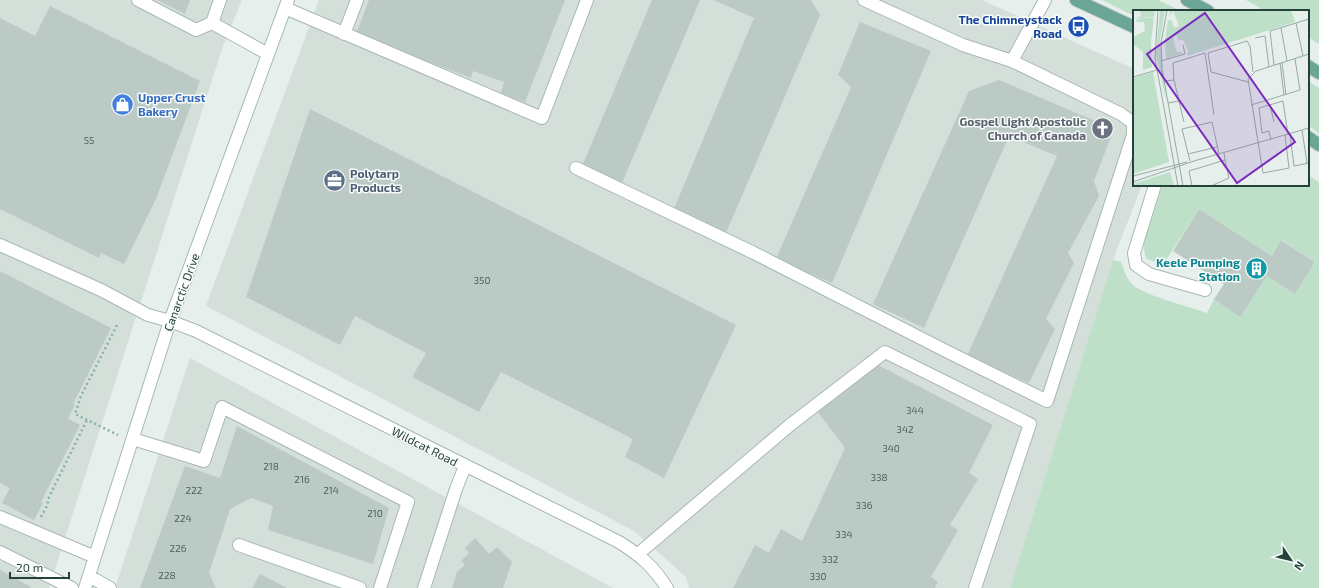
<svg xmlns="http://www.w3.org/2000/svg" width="1319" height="588" font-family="'Exo 2',sans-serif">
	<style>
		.built { fill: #d4dfda }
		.green { fill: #bfe0c8 }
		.building { fill: #bbcac4 }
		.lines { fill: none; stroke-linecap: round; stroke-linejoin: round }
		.minor-casing { stroke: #a8b8b2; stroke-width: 14 }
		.major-casing { stroke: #c2cac8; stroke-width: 14 }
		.path { stroke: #86b3a5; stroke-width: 2.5; stroke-dasharray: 2 3; stroke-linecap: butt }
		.minor { stroke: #fff; stroke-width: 12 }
		.major { stroke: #6aa596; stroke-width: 12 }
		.labels { text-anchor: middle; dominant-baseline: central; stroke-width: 3; stroke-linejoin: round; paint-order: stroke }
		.number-label { font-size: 10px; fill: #4a645c }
		.transit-label { font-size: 12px; font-weight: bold; fill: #164399; stroke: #f7fbf9; text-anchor: end }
		.shop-label { font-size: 12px; font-weight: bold; fill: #366cbe; stroke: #f7fbf9; text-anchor: start }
		.worship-label { font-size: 12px; font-weight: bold; fill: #5b616d; stroke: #f7fbf9; text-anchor: end }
		.service-label { font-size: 12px; font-weight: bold; fill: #4e5e75; stroke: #f7fbf9; text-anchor: start }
		.culture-label { font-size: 12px; font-weight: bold; fill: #0d838f; stroke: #f7fbf9; text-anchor: end }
		.street-label { font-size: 12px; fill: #24423a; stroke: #f7fbf9 }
		.inset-road { fill: none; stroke: #98aaa4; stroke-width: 1 }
		.view { fill: #7b2cbf; fill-opacity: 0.15; stroke: #7b2cbf; stroke-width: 2 }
		.inset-edge { fill: none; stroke: #24423a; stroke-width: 2 }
	</style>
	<rect width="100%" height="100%" fill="#e6efeb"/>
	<!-- built -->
	<path class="built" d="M0 0H242L223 46 49 588H0Z
		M319 0H982L1134 69V185H1142L1113 260 1010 588H689L686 577 634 531 206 306Z
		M190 358 613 588H115Z"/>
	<!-- green -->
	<path class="green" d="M1102 0H1158L1181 11H1134V16Z
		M1246 0H1319V44L1308 37V11H1265Z
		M1308 81 1319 88V134L1308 125Z
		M1308 175 1319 182V588H1010L1113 260 1121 262C1124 270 1126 278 1132 284 1140 294 1193 308 1207 313L1214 299 1240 316 1267 276 1295 294 1315 262 1282 240 1272 256 1199 209 1166 260 1155 262 1146 258 1143 244 1163 185H1308Z"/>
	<!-- building -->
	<path class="building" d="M157 0H190L185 14Z
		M369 0H565L525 102 501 93 504 82 473 71 471 78 356 34Z
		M652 0H700L622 183 583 164Z
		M714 0H811L820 15 725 235 673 211 754 18Z
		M50 6 200 81 156 199 124 264 101 253 99 258 0 209V18L35 36Z
		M860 22 931 51 832 283 776 259 851 87 838 75Z
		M999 80 1114 129 1094 181 1099 196 1068 253 1074 263 1046 319 1055 329 1029 383 967 356 1057 156 1009 136 924 328 873 304 969 91Z
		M310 109 736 325 664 478 625 457 633 439 501 372 479 412 412 377 426 353 355 316 340 345 246 297Z
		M1199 209 1272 256 1281 240 1315 262 1295 294 1267 276 1240 317 1214 299 1224 284 1173 251Z
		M0 271 111 328 73 404H75L68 419 80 425 41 502 43 503 34 520 2 503 10 488 0 483Z
		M876 364 993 425 969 473 978 479 950 525 958 530 931 577 938 582 935 588H733L755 545 769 553 781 529 802 541 845 448 817 411Z
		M237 426 389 508 373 564 268 530 273 506 251 498 230 509 209 573 216 588H140L185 466 220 478Z
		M475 538 489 554 497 547 512 562 503 588H452L457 572 465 565 461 561 469 553 465 548Z
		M0 570 31 587 30 588H0Z
		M260 574 287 588H252Z"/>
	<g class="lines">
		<defs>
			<path id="minor" d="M138 0 196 30 212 23
				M220 0 212 23 268 54
				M864 0 963 45 1012 61
				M285 8 542 118 587 0
				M344 34 357 0
				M576 168 754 253 948 352 1047 401 1133 135V123L1121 114 1012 61 1045 0
				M1155 185 1134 253 1136 265 1149 274 1205 290
				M0 245 101 290 148 315 170 321 196 331 619 542C641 556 653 566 667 588
				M133 439 204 461 222 407 408 502 380 588
				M0 517 95 557
				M239 545 360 588
				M0 552 72 588
				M638 554 790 425 885 352 1030 424 975 588
				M89 576 110 588
				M85 588 170 321 288 0
				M424 588 456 489 465 466"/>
			<path id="major" d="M1076 0 1134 27
				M1187 0 1208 11
				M1308 66 1319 73
				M1308 137 1319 145"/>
		</defs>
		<!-- minor casing -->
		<use href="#minor" class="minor-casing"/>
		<!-- major casing -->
		<use href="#major" class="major-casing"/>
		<!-- path -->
		<path class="path" d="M117 325 81 396 75 414 118 435
			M41 517 47 506 49 497 87 420"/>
		<!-- minor -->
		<use href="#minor" class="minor"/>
		<!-- major -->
		<use href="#major" class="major"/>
	</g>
	<!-- icons -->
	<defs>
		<symbol id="bus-disc" viewBox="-11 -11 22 22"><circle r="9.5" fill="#1a4fb4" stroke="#f7fbf9"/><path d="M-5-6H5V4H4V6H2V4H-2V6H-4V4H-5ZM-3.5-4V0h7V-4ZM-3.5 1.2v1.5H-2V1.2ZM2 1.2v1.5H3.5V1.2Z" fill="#fff"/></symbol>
		<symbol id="shop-disc" viewBox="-11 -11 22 22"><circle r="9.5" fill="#3f7fe0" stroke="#f7fbf9"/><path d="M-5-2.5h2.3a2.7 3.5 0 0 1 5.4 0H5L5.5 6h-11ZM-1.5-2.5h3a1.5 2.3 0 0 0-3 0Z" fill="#fff"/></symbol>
		<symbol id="church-disc" viewBox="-11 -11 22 22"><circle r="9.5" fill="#6b7280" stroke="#f7fbf9"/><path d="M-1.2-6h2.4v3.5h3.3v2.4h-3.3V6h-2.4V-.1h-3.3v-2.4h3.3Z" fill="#fff"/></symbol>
		<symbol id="office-disc" viewBox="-11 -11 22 22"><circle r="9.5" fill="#5c6f8a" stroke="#f7fbf9"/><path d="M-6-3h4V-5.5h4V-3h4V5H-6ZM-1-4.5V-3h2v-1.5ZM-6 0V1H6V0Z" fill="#fff"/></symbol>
		<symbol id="building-disc" viewBox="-11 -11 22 22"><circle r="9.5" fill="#0f9aa8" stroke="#f7fbf9"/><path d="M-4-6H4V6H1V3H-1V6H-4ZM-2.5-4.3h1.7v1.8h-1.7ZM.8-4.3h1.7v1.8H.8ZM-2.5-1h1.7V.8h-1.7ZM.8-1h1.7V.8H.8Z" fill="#fff"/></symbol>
	</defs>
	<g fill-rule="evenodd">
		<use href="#bus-disc" x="1066" y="14" width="25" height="25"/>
		<use href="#shop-disc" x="110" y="92" width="25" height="25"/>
		<use href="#church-disc" x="1090" y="116" width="25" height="25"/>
		<use href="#office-disc" x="322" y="168" width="25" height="25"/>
		<use href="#building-disc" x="1244" y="256" width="25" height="25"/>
	</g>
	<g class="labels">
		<!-- number labels -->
		<g class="number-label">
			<text x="89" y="140">55</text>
			<text x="482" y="280">350</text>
			<text x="915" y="410">344</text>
			<text x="905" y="429">342</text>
			<text x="891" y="448">340</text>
			<text x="271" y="466">218</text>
			<text x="879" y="477">338</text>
			<text x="302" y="479">216</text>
			<text x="194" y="490">222</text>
			<text x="331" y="490">214</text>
			<text x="864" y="505">336</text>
			<text x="375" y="513">210</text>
			<text x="183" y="518">224</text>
			<text x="844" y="534">334</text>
			<text x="178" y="548">226</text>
			<text x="830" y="559">332</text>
			<text x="167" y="575">228</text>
			<text x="818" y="576">330</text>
		</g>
		<!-- transit labels -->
		<g class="transit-label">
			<text x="1062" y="19">The Chimneystack<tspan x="1062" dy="14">Road</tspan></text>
		</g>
		<!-- shop labels -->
		<g class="shop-label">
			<text x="138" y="97">Upper Crust<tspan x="138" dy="14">Bakery</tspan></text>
		</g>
		<!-- worship labels -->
		<g class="worship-label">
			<text x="1086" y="121">Gospel Light Apostolic<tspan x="1086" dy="14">Church of Canada</tspan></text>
		</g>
		<!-- service labels -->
		<g class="service-label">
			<text x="350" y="173">Polytarp<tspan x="350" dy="14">Products</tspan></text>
		</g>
		<!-- culture labels -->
		<g class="culture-label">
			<text x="1240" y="262">Keele Pumping<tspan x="1240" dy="14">Station</tspan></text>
		</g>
		<!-- street labels -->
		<g class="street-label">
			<text transform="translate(181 292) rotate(-70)">Canarctic Drive</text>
			<text transform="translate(425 446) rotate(27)">Wildcat Road</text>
		</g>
	</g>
	<!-- overview -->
	<g transform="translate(1133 10)">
		<rect width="176" height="176" fill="#e6efeb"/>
		<path d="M7 0H22L21 7 3 8 8 6ZM27 0H32L27 30 33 91 23 44ZM37 0H158L162 12 54 46 55 40 50 30H45L44 26H40L43 41 51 43 33 49 32 30 35 10H39L41 18 46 16 40 1 36 7ZM9 8H21L18 31 19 57 10 60V42L0 34V27L12 21 11 12H4L3 9ZM20 62 36 152 0 164V68ZM37 162 41 176H0V174Z" fill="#bfe0c8"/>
		<path class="inset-road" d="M25 0 22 48 45 176M34 0 28 33 29 59 50 176M163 13 170 46M148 18 154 51M122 28 132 26 136 57M28 51 52 44 50 35M147 53 151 85M149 53 153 85M141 55 137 21 176 9M0 67 24 60M31 71 41 70 40 53 72 43 81 105M115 72 78 62 75 43 114 31 117 36 120 62M46 91 51 112M35 93 46 91 41 70M118 95 167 80 162 49M137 95 141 112M169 120 174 153M157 124 161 156 176 153M152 125 156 158 130 163 115 69 123 61 176 44M138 130 136 121 129 123 126 98 150 91 155 125M55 144 84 137M57 151 49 119 79 112 86 144M0 166 54 152M0 172 61 151 176 118M59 176 56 161 92 150 91 143M78 176 96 168 92 150"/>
		<path class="view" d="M72 3 162 132 104 173 14 44Z"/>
		<rect width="176" height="176" class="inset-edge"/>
	</g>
	<!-- north arrow -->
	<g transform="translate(1291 560) rotate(125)" stroke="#f7fbf9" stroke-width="3" paint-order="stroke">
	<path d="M0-3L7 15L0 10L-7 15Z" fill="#24423a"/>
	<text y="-6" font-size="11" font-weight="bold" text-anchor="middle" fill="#24423a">N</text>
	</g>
	<!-- scale -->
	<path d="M10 572v6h59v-6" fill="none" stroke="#24423a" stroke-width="2"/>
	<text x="16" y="572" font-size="12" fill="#24423a" stroke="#f7fbf9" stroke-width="3" paint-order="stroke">20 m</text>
</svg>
